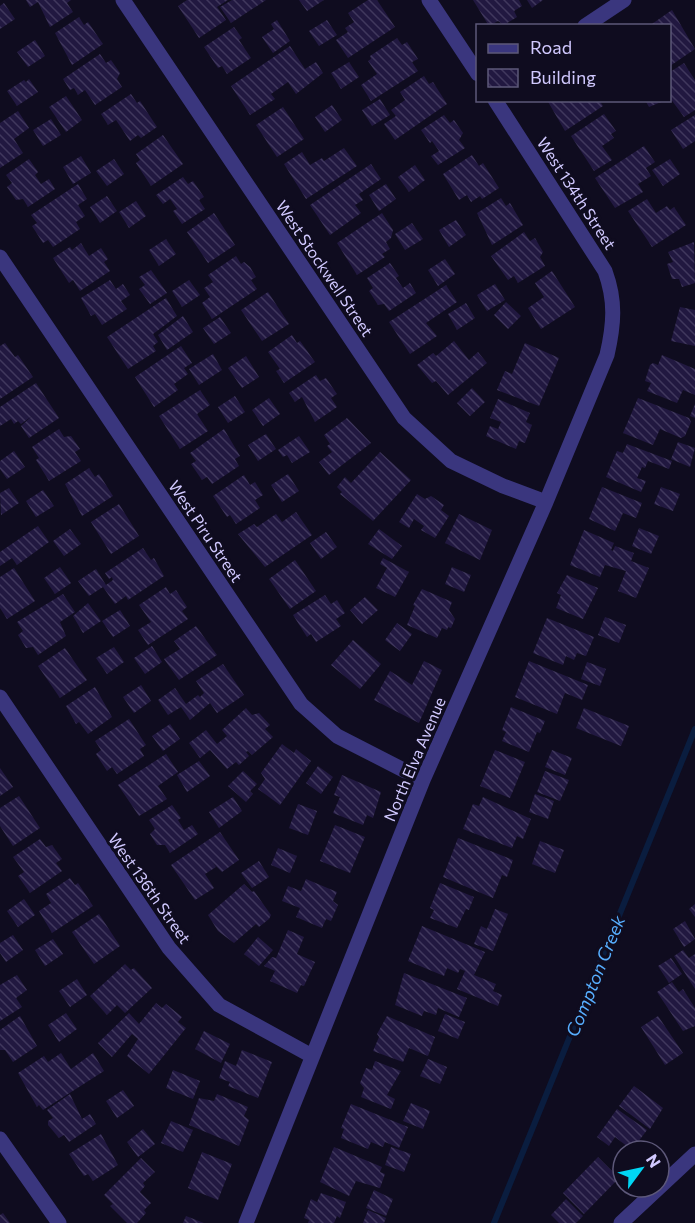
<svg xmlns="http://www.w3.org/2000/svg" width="695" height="1223" font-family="Commissioner,sans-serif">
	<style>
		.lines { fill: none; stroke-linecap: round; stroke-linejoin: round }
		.stream { stroke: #0a1d3f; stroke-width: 6 }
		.building { fill: url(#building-back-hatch) }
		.street { stroke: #3a367e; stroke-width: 15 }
		.labels { text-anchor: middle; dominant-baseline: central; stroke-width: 6; stroke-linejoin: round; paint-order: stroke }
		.street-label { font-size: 16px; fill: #d1c9ff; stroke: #0f0c1f }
		.water-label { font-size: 18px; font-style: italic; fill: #57aeff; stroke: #0f0c1f }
	</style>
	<defs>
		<pattern id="building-back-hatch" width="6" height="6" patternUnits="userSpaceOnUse" patternTransform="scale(1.5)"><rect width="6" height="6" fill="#211840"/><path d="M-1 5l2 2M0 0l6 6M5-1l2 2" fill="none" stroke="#40385d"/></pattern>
	</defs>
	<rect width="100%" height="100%" fill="#0f0c1f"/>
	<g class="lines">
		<!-- stream -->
		<path class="stream" d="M494 1223 695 729"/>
	</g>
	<!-- building -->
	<path class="building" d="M26 0H71L67 3 73 12 50 27 38 2 30 7Z
		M187 0H228L217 7 226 20 199 38 178 6Z
		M232 0H266L231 23 220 7Z
		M299 0H324L307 11Z
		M368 0H377L395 27 348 58 336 40 348 32 345 28 354 22 348 13Z
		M473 0H519L522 6 514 11 517 17 504 25 498 21 489 26Z
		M527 0H543L532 8Z
		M4 3 15 19 0 29V6Z
		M672 10 695 49 670 66V26H649Z
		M79 17 84 25 88 22 103 44 72 65 55 33Z
		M277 20 290 41 273 53 262 37 274 29 271 24Z
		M327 20 337 35 319 46 309 31Z
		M234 27 242 38 239 40 251 58 227 74 222 66 218 68 204 47Z
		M397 38 402 45 407 42 418 59 412 62 418 71 371 101 361 85 377 74 368 61 371 59 370 56Z
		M35 40 45 56 28 67 17 52Z
		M290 46 305 69 316 62 323 73 296 94 288 82 271 94 275 99 250 115 231 86Z
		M100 54 106 63 111 60 120 73 117 79 122 87 95 105 85 90 78 95 74 88 70 90 63 79Z
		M349 62 359 77 341 89 331 73Z
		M684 63 695 80V110L684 117 670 98V72Z
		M424 76 429 84 433 82 447 104 395 140 384 124 396 116 391 110 405 100 400 92Z
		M29 79 38 92 17 106 7 91 24 80 26 82Z
		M131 94 137 103 140 101 157 127 141 138 138 135 130 141 116 120 108 125 101 114Z
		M66 96 82 120 66 132 49 107Z
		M380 99 390 115 372 126 362 110Z
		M547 100H599L603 106 565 131Z
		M645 100H666L649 107Z
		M332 105 342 120 325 132 315 117Z
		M283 107 304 139 277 157 256 125Z
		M18 111 29 128 14 139 23 153 0 168V123Z
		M604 114 616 131 611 134 614 138 602 146 612 160 594 171 571 136Z
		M444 115 450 123 454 120 463 133 459 140 465 148 438 165 431 156 439 151 432 141 430 143 421 130Z
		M695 115V141L683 149 671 130Z
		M51 119 61 135 43 146 33 130Z
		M163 135 183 164 151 186 136 163 140 160 136 154Z
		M644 146 655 162 646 168 651 176 638 184 643 192 615 208 595 178Z
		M344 148 357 166 306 199 284 164 302 152 310 165 322 158 324 161Z
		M472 155 479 166 483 163 499 188 482 199 480 196 471 202 467 195 459 200 443 174Z
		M81 156 91 173 73 184 63 167Z
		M29 159 38 172 35 175 41 184 49 179 55 189 28 207 23 199 16 200 7 187 12 183 6 175Z
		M114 159 124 174 107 186 96 171Z
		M670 159 680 174 663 186 652 170Z
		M371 164 381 179 359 194 363 200 355 205 361 213 330 235 310 205Z
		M415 165 425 180 409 192 398 177Z
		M183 177 188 184 193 181 204 197 199 200 205 209 182 224 173 211 177 209 170 199 163 204 156 195Z
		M78 184 87 199 78 205 85 216 76 222 80 229 53 247 48 240 43 243 32 226 37 223 31 215Z
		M386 184 396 199 379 211 369 195Z
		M107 196 117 211 100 223 90 207Z
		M501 198 506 206 510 203 523 225 492 245 477 213Z
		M647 199 656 213 667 206 670 210 674 207 686 225 652 247 628 211Z
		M136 201 146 216 129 228 119 212Z
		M214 213 235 245 208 263 187 232Z
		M382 213 393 230 391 238 386 242 390 249 382 254 385 257 357 275 337 243Z
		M456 220 466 235 449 247 439 230Z
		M412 223 423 239 405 250 395 234Z
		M524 232 530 241 535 238 543 252 540 257 545 266 518 283 514 276 508 280 491 256Z
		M166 239 176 254 159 266 149 250Z
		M694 242 695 283 682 287 679 279H672L667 264 673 262 668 252Z
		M81 243 89 256 101 248 108 259 104 262 110 271 80 291 73 280 69 283 53 258 70 247 72 250Z
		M236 256 241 264 244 262 250 267 256 277 251 280 257 289 212 319 202 303 210 297 204 288 213 282 208 275Z
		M445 259 455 274 438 286 428 270Z
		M390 263 399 276 396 278 403 288 410 283 416 293 389 311 384 304 378 305 369 291 373 288 367 278Z
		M151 270 167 293 150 304 139 289 145 285 139 277Z
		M552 271 575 307 541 329 528 308 544 297 535 283Z
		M110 280 116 289 123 284 130 295 121 301 127 309 102 325 95 314 91 316 81 298Z
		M189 280 200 295 182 307 172 291Z
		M495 284 505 300 487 311 477 295Z
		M446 285 457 302 426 323 437 336 410 354 389 322Z
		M268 292 289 324 262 341 241 310Z
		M166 298 177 316 153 334 158 342 153 346 156 351 128 369 107 337Z
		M506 302 521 316 508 329 494 315Z
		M466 303 475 318 457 330 448 314Z
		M680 307 695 310V346L671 341Z
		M183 316 193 332 167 350 158 335Z
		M220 317 231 333 214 344 203 328Z
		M292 335 297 343 300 341 315 362 284 383 276 371 280 369 268 352Z
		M454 341 469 360 478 352 487 363 448 395 436 381 432 383 417 365 433 353 436 356Z
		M5 343 15 357 18 355 33 377 0 399V346Z
		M525 343 559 358 539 406 497 390 505 371 512 374Z
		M181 346 192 363 184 368 188 374 174 384 178 390 154 407 135 377Z
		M213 354 222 370 199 385 189 369Z
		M662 355 695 369V395L683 390 677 403 647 391 651 383 645 381 650 365 653 363 658 365Z
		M246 356 259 377 242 388 228 368Z
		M316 375 320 381 326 378 337 394 331 398 337 407 315 422 302 397 295 402 289 393Z
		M36 383 59 418 29 438 21 426 32 416 21 424 18 421 14 424 11 419 0 426V407Z
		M472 388 485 402 470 416 457 403Z
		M200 390 210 405 197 414 208 431 180 449 159 416Z
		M235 396 245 412 228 423 218 407Z
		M269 398 280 414 263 426 252 410Z
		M638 398 689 418 691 422 685 436 681 438 660 429 653 445 623 433Z
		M498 399 530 413 526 422 532 425 525 443 519 441 516 449 486 436 490 426 498 429 501 422 490 418Z
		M695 404V418L690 416Z
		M347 418 371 443 329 475 319 462 332 452 327 446 330 444 324 435Z
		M59 429 64 437 71 436 80 449 75 452 81 461 49 481 36 460 39 458 32 447Z
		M224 429 240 456 235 459 239 466 212 484 207 477 202 480 191 464 196 461 190 453Z
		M266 434 276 449 258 461 248 445Z
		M299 436 310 452 292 463 287 455 283 457 278 450Z
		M678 442 695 448 690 467 671 459Z
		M627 444 672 461 669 469 648 461 645 468 642 467 637 478 646 481 641 492 606 477 617 451 623 453Z
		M14 451 25 467 7 479 0 469V461Z
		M380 452 411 480 373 521 340 494 342 492 337 487 345 477 351 483Z
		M89 468 95 477 99 474 113 496 82 516 65 484Z
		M288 474 299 491 282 502 271 485Z
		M244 475 250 485 255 482 263 495 255 500 260 508 236 524 230 515 227 517 213 496Z
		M602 487 642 503 636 518 623 513 615 531 589 519Z
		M661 487 680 494 673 511 654 504Z
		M9 488 19 503 1 515 0 493Z
		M43 490 54 506 36 517 26 501Z
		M417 494 425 499 431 496 444 505 441 510 449 516 435 538 421 530 424 526 414 519 409 528 399 522Z
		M119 504 139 536 111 554 91 522Z
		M296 512 312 535 265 567 238 534 254 524 257 527 276 514 282 522Z
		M459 514 492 530 480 560 445 543Z
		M38 526 49 542 17 565 12 558 0 566V552Z
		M639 528 659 536 651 554 632 546Z
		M70 529 81 544 64 556 53 541Z
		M379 529 402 546 392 559 368 544Z
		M584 530 614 543 611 550 613 551 615 546 634 553 631 561 649 568 636 598 618 591 626 571 605 565 600 577 570 565Z
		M326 532 337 547 321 559 310 543Z
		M143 548 151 560 154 558 164 576 128 600 126 596 115 604 103 587 89 596 78 581 96 569 106 585 113 580 112 577 109 579 105 573Z
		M383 558 409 572 395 597 376 588 387 568 380 564Z
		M295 560 316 591 290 609 269 579Z
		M60 567 71 583 55 594 44 578Z
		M452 567 471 575 464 592 445 584Z
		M14 568 35 601 7 619 0 608V577Z
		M567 575 598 588 583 619 556 608 561 595 557 593Z
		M166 587 170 594 176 590 187 607 182 611 188 619 148 645 138 630 151 622 139 605Z
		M422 589 452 602 449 610 455 619 451 628 448 627 447 630 442 628 437 638 407 625 415 606 413 605Z
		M63 594 75 612 60 622 66 636 38 655 33 647 26 648 18 635 23 631 17 622Z
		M325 595 331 604 337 600 345 613 336 619 341 626 316 642 311 634 307 637 293 615Z
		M365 597 378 610 362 624 350 610Z
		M88 603 101 621 83 633 73 616Z
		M120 610 130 626 113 637 102 621Z
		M605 617 626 625 619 643 598 635Z
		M547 618 594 637 586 656 577 653 574 660 566 656 563 665 533 653Z
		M397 623 412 634 400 651 385 640Z
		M196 626 217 655 179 680 164 659 180 649 174 641Z
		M353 640 381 664 360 689 331 665Z
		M152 646 162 662 145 674 134 658Z
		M114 647 124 662 107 674 96 658Z
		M65 648 87 680 60 698 38 666Z
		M424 661 442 670 419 723 374 700 390 671 412 685Z
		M529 661 588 685 582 700 565 693 557 714 515 697Z
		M587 662 606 669 600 686 581 679Z
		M223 664 244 695 217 713 210 703 190 720 181 707 168 715 158 700 175 688 186 704 198 695 200 697 204 693 196 681Z
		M141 685 151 701 134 713 123 697Z
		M95 687 112 717 88 734 79 722 76 724 66 706Z
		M511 707 545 721 540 733 537 732 529 752 502 741 506 732 502 730Z
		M246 708 252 715 259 713 270 725 265 729 273 737 252 755 248 751 246 752 249 756 239 765 236 762 227 769 210 750 200 758 189 743 206 730 217 744 227 736 222 730Z
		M584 708 629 726 621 746 576 728Z
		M129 719 146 745 140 749 144 756 117 774 112 767 107 771 96 754 101 750 95 741Z
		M170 724 180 739 163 751 152 736Z
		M282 744 294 753 296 749 311 761 280 805 258 789 265 779 261 773Z
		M495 750 525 762 510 798 480 786Z
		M552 750 572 758 565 775 545 767Z
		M166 754 178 772 158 786 167 799 139 816 118 785Z
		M199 761 210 776 187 792 177 775Z
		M318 766 333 777 321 794 306 783Z
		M0 768 13 787 0 796Z
		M243 771 257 784 250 791 253 794 246 802 228 786Z
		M545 771 569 780 560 801 537 792Z
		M342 775 381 792 373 818 367 815 363 825 333 813 340 797 334 795Z
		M535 794 554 801 548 819 529 812Z
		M19 796 40 828 13 846 0 826V808Z
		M233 797 242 811 219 828 209 812Z
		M483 797 531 819 523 839 517 836 512 848 463 829 473 804 479 806Z
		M298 804 317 811 308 835 289 828Z
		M172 805 181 818 178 820 184 830 192 825 198 834 170 853 165 845H157L150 834 155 829 149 820Z
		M335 825 365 837 350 873 320 861Z
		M220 832 239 860 222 872 213 863 216 867 205 874 214 888 195 900 171 865Z
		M458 838 513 860 507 877 502 875 493 898 443 877Z
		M40 839 46 847 52 845 62 859 56 863 62 871 30 893 18 876 24 872 13 857Z
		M540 841 564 850 555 873 532 864Z
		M278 848 297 856 290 873 271 865Z
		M259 861 269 877 252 888 241 873Z
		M70 878 75 885 78 883 93 906 52 933 39 911 51 903 46 894Z
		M306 879 337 892 333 901 338 905 331 921 326 919 322 928 296 917 300 908 282 901 288 886 301 891Z
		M440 883 474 897 469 910 466 909 457 928 430 918 434 910 430 908Z
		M244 884 252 892 254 891 271 915 269 919 259 927 256 924 234 943 218 931 208 915Z
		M24 899 35 915 18 927 7 911Z
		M695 904V917L689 909Z
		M495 909 508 914 493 951 474 944 481 926 487 929Z
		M99 914 120 946 94 964 72 932Z
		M685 921 695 939 684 947 673 929Z
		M422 926 485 952 474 975 496 984 493 991 502 995 498 1006 457 989 465 971 460 969 458 973 447 968 444 976 408 961Z
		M288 930 304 937 297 954 315 962 304 986 301 985 297 993 270 981 275 971 264 966 272 957 276 958Z
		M13 935 23 950 6 962 0 953V943Z
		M258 937 273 950 259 966 244 954Z
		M53 939 63 954 45 966 35 950Z
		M683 950 689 958 695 954V989L674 956Z
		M671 958 682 974 669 983 658 966Z
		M125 964 131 970 134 968 152 988 125 1013 117 1005 107 1015 90 996Z
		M404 973 467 998 459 1017 438 1008 436 1015 424 1011 422 1016 395 1005Z
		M17 975 27 990 16 998 22 1007 0 1021V985Z
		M77 979 87 995 70 1007 59 991Z
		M672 982 679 992 683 989 695 1008V1026L683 1031 657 992Z
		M156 1003 162 1008 166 1004 182 1017 178 1022 186 1028 149 1074 127 1056 138 1039 132 1034 112 1057 98 1043 129 1013 139 1024Z
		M66 1013 77 1029 59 1042 48 1025Z
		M445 1014 465 1022 458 1039 438 1031Z
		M20 1016 37 1046 13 1062 5 1050H0V1030Z
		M387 1016 435 1037 428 1056 409 1048 403 1062 373 1051 379 1037 377 1034Z
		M658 1016 683 1053 665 1065 641 1027Z
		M204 1031 230 1044 221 1063 195 1049Z
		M242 1050 272 1062 258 1098 228 1086 230 1082 219 1078 225 1061 236 1066Z
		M61 1053 71 1069 93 1053 104 1071 43 1110 39 1105 37 1107 18 1073 44 1056 48 1062Z
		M428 1059 447 1067 440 1084 420 1076Z
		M375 1061 401 1071 387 1095 395 1099 391 1109 361 1097 364 1088 360 1083 366 1068 372 1070Z
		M173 1070 200 1081 193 1099 166 1088Z
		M634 1086 663 1108 650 1129 619 1106Z
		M123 1090 134 1106 117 1118 106 1101Z
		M70 1094 82 1119 90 1114 96 1124 69 1142 64 1135 59 1138 48 1125V1121L53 1118 47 1110Z
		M217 1094 248 1107 244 1116 249 1120 239 1146 189 1125 199 1098 214 1101Z
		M411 1103 430 1111 423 1129 403 1121Z
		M351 1104 408 1127 399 1148 385 1142 383 1147 371 1142 368 1149 341 1138 344 1129 341 1128Z
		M617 1109 647 1130 632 1150 615 1137 609 1146 597 1137Z
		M171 1121 193 1130 183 1152 161 1143Z
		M143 1129 155 1144 138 1157 127 1142Z
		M101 1134 118 1165 93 1181 88 1174 84 1176 69 1154Z
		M334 1147 382 1167 380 1172 385 1174 380 1188 356 1181 349 1196 320 1182Z
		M391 1147 411 1154 404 1172 385 1165Z
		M202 1152 232 1164 218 1200 188 1188Z
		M598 1157 619 1178 584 1214 563 1193Z
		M141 1158 155 1172 143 1183 145 1186 140 1192 151 1203 144 1210 146 1213 137 1223H127L110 1206 113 1204 104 1195Z
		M374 1190 393 1199 386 1216 366 1208Z
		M321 1193 346 1202 340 1218 337 1216 334 1223H308L309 1220 304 1218 311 1199 317 1202Z
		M566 1199 583 1216 576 1223H559L551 1215Z
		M368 1210 386 1218 384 1223H363Z
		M3 1213 10 1223H0V1215Z
		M186 1216 204 1223H183Z"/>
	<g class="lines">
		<!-- street -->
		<path class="street" d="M123 0 404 418 451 461 503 486 546 502
			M429 0 478 74
			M585 26 624 0
			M0 257 301 704 337 736 423 780
			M0 697 169 948 219 1005 312 1056
			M0 1139 59 1223
			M246 1223 423 780 546 502 607 355C614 324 616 301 605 271L495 100
			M621 1223 695 1154"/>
	</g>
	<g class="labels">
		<!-- street labels -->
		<g class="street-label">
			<text transform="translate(577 193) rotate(57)">West 134th Street</text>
			<text transform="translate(325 268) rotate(56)">West Stockwell Street</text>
			<text transform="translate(206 531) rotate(56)">West Piru Street</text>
			<text transform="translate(414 759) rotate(-67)">North Elva Avenue</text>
			<text transform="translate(150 888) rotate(55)">West 136th Street</text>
		</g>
		<!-- water labels -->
		<g class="water-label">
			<text transform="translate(595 976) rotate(-68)">Compton Creek</text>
		</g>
	</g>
	<!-- legend -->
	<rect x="476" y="24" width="195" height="78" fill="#0f0c1f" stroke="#5d5879" stroke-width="1.5"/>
	<rect x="488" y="44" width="30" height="9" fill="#3a367e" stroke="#5d5879" stroke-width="1.5"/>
	<text x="530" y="54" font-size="18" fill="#d1c9ff">Road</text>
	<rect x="488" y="69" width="30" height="18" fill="url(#building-back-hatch)" stroke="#5d5879" stroke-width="1.5"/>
	<text x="530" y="84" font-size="18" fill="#d1c9ff">Building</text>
	<!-- north arrow -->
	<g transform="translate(641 1169) rotate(57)"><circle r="28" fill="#0f0c1f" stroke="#5d5879" stroke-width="1.5"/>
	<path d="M0-4.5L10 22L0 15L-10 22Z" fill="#00d6f4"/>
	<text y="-9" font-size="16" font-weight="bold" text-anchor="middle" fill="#d1c9ff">N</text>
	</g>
</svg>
